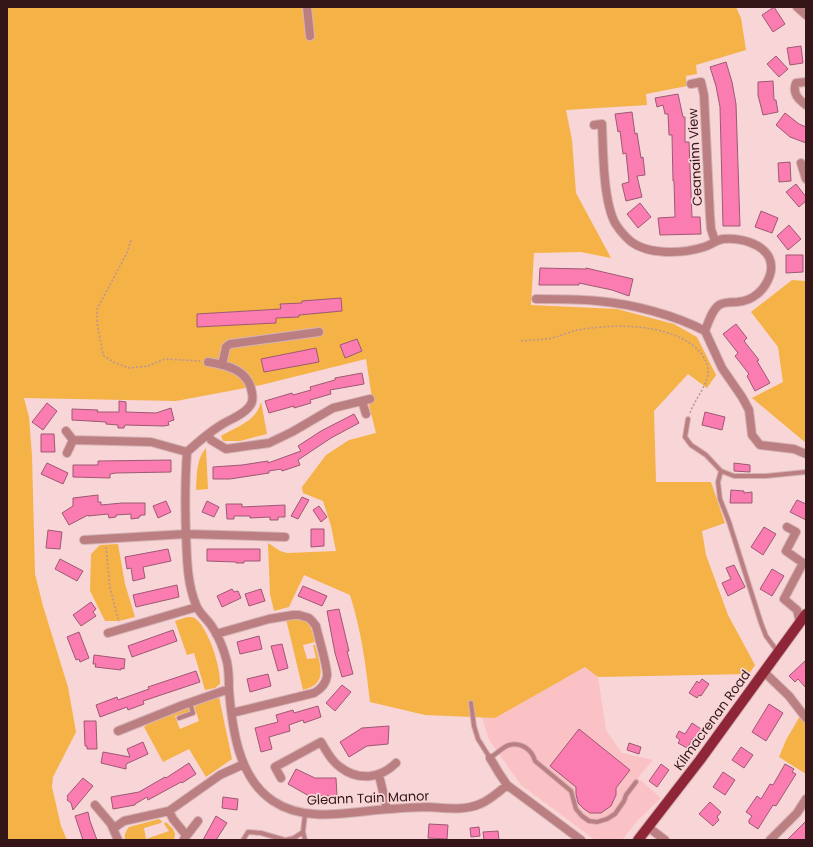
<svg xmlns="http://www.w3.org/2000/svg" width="813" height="847" font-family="Poppins,sans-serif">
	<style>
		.built { fill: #fac2c5 }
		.green { fill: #f4b247 }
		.building { fill: #fb7cb0; stroke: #9d5973 }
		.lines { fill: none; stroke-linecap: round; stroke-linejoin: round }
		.service-casing { stroke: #d5b3b5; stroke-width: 6 }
		.minor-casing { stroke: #d5b3b5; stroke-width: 10 }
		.primary-casing { stroke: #d5b3b5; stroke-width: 12 }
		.path { stroke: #b69697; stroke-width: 1.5; stroke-dasharray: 2 2; stroke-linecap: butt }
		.service { stroke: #bb7f82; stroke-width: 4 }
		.minor { stroke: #bb7f82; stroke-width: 8 }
		.primary { stroke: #8f2638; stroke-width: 10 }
		.labels { text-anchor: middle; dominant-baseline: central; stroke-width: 3.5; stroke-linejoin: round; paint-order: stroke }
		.street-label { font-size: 13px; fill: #341619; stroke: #f8d6d7 }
	</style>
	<rect width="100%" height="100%" fill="#f8d6d7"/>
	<!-- built -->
	<path class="built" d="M585 667 598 677 606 730 622 753 653 760 638 778 661 798 637 821 622 840H595L521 785 489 740 482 717 495 718Z"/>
	<!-- green -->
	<path class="green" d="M7 7H736L741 18 746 50 696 65 697 74 686 76 687 86 646 94 647 105 566 110 572 140 576 193 611 258 581 252 534 253 531 305 617 309 674 324 697 337 716 375 707 388 688 374 654 411 656 482H711L725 523 702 531 706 555 728 615 755 665 749 674 598 677 585 667 495 718 425 715 370 702C366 666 361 629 350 595L304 575 289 607 274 611 270 594 268 543 280 551 287 553 336 551 331 526 323 501 303 493 302 487 326 455 349 440 376 433 369 405 372 398 366 359 261 385 176 401 24 398 29 417 32 456 35 574 43 606 68 687 76 732 53 777 52 787 61 826 67 840H7Z
		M792 280 806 281V443L752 398 783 382 778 347 751 312Z
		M261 402 267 434 240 441H223L221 436C237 426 256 422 261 402Z
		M206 448 208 489 196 490C197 476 196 459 206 448Z
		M118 544 125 584 135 617 119 621H105L90 591 91 554 100 545Z
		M187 617C191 617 194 617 196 619 209 630 221 668 220 684L215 688 205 690 194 653 187 655 175 621Z
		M293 618 306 620 310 624 315 642 303 645 307 659 316 658 313 645H315C320 665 329 684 303 690L286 619Z
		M219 697 232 759 206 777 189 749 163 762 144 727 148 724 189 707 191 711 175 716 180 729 199 721 194 705Z
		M800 716 806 724V774L779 757 786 740Z
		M159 819 162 821 161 823 144 828 146 839 169 831 164 824 166 822 173 829 175 834 174 840H125C124 834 126 831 129 827Z"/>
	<!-- building -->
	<path class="building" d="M774 7 785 24 773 32 762 15Z
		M801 46 803 63 790 65 787 48Z
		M776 56 788 69 779 77 767 64Z
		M726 62 732 82 736 104 740 226H723L720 107 716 86 710 67Z
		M773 81 774 100H776L778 112 763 115 758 95V82Z
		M678 94 683 117H685V142H689L692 217H700L701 234 660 235 658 218 675 217 674 181H673L672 135H669L668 114H665L663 105 657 107 655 98Z
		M632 112 635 134 637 133 641 158 643 157 645 175 637 176 642 197 626 201 622 184 629 182 626 153 623 154 620 131 618 132 615 114Z
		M785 113 799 124 806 127V143L790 137 776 125Z
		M790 162 791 181 779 182 778 163Z
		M796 184 806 197V201L799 207 786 192Z
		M640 203 651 217 638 228 627 214Z
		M761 211 778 218 772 233 755 227Z
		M789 225 801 239 788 250 777 236Z
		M786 255H803V272L786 273Z
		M540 268 586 269V268L633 279 629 296 612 290 579 283V285H539Z
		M341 298 342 311 299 315V317L276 318V323L197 327V314L281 309 280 304 302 303V301Z
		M736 324 747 338 744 341 759 360 757 361 770 383 755 391 747 376 749 374 735 356 738 353 723 334Z
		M357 339 362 351 345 358 340 345Z
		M316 348 319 362 264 372 261 359Z
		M362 373 364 384 330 390 331 394 310 400 311 403 294 408V406L269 413 265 401 292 393 293 395 311 390 310 387 335 380V378Z
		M119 401 126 402V412L156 413 171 408 174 420 168 422 169 425 164 426 125 425 124 428H118V425L106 424V422L72 420V409L98 410 97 412H119Z
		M47 403 57 411 43 430 32 422Z
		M705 412 725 417 722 430 702 425Z
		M354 414 359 423 331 438 298 460 300 465 282 471 281 469 269 471V473L230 479H213V467L242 465 268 461V463L301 451 298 446 321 431Z
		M41 434H54L55 452H41Z
		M171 460V472L116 473 110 474V478L73 477V465H98V461Z
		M47 463 68 473 63 484 41 474Z
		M734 463 750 465V472L734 471Z
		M731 490 744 491V493L752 492V503H730Z
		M98 495V502H101V505L122 503H145V515H141V516H139V518L131 519V514L116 515V517L109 518 108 514 88 516V515L69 525 62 513 73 506V498Z
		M302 497 309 500 298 519 291 516Z
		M797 500 806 504V520L790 512Z
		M166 501 171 512 158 518 153 506Z
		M207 501 219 507 214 517 202 512Z
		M226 504H242V507L285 505V517H278V520H270V517L250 518V516H234V519H227Z
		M319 506 327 517 321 522 313 510Z
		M764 527 776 534 763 555 751 547Z
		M311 529H324V546L311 547Z
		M48 530 62 532 60 549 46 548Z
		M168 549 171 561 143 567 145 578 133 581 131 568 127 569 125 557Z
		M207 549H260V561H244V563H236V562L207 561Z
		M60 559 83 571 77 581 55 569Z
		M734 565 745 587 728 596 722 583 731 579 726 568Z
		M772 569 784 576 772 596 760 589Z
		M177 585 179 597 136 607 133 595Z
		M303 586 327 596 322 606 298 596Z
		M232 589 234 592 238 591 241 598 222 607 217 596Z
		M261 589 265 601 249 606 245 594Z
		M91 602 96 609 93 612 96 616 81 626 73 615Z
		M339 609 349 651H347L353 674 342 677 335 653 327 611Z
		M173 630 177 641 132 657 128 646Z
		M79 632 89 658 80 662 79 659 76 660 67 637Z
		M259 636 262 649 240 654 237 642Z
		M282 644 288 668 278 671 271 646Z
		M94 655 125 659 124 669 121 668V670L95 667 96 664H93Z
		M806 660V688L798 679 795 682 789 676Z
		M196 671 200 682 143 701 144 704 128 710 127 707 100 717 96 705 117 697 118 700 149 689 148 687Z
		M268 674 271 686 250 692 247 679Z
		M702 679 709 684 701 696 699 695 697 698 689 693 697 681 699 683Z
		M342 685 351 692 335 711 326 703Z
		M769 704 783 713 766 741 752 732Z
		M318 706 321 717 304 723 303 720 289 725 290 731 269 737 272 749 261 752 255 728 278 722 276 715 293 710 294 713Z
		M84 721H96L97 749H87V746H85Z
		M692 723 701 729 696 738 694 737 687 748 678 743 680 740 676 737 679 731 685 734Z
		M389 726 388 744 367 746 349 757 340 742 362 728Z
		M579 729 630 770 616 788V795L611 806 601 813H590L584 809 578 803 576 794V787L550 766Z
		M143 742 148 754 126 764V769L101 763 103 752 130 757 127 749Z
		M629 743 641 747 639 754 627 750Z
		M741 747 753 755 744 768 732 760Z
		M189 763 196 774 182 783 181 782 148 800 147 797 135 804V805L113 809 111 797 139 792 165 777 166 778Z
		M661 764 669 770 657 787 649 781Z
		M785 764 794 769 792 772 796 774 776 806 773 805 758 829 749 823V820L752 816 746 812 757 796 761 799 770 784 773 785Z
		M296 769 315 778H336L337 796H309L288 784Z
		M723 772 735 780 725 795 713 787Z
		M83 778 93 786 73 810 71 803 67 800 68 798 67 796Z
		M223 797 238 799 237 810 222 808Z
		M710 802 721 812 717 817 719 820 713 826 699 814Z
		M88 812 90 821 97 840H83L75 816Z
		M216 816 227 823 216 840H203Z
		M806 821V840H787Z
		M429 824 448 825 447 839 428 838Z
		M479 827 480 836 471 837 470 828Z
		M498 831 499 840H484L483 832Z"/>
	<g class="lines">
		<defs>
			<path id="service" d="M688 419 685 437 691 445 706 455 721 471 734 476H766L806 472
				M721 471 718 482 720 499 729 522 761 623 766 636 778 652
				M471 703 474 726 478 739 490 758C496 754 503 747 509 745 522 742 532 750 535 761L571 791 576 809 582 816 589 821 597 822 607 819 615 814 624 801 626 795 636 782
				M179 718 193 713 190 703
				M243 840 248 832 261 833 285 840
				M286 840 294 838 303 832
				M305 840 303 832 305 814"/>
			<path id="minor" d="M307 7 310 36
				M797 7 806 15
				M806 82 796 83C792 93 798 99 806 105
				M691 84 701 82 704 95 710 216 711 229 715 241
				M801 163 806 179
				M536 299C557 299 578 299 598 301 632 304 675 315 705 331 708 323 712 310 719 305 724 302 732 302 737 302 753 301 765 290 770 275 778 247 744 237 723 239 716 240 711 245 704 247 682 254 643 256 626 237 622 233 618 228 615 223 603 200 603 150 602 124L594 125
				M705 331 722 368 742 397 749 410 752 435 760 445 794 449 806 454
				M208 362C227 365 249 370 252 393 253 398 253 403 249 407 242 416 230 419 221 425 208 433 198 442 187 452 185 480 185 507 186 535 187 559 187 583 196 605 199 613 206 618 211 625 218 635 224 650 227 662 229 671 229 680 229 690 232 727 238 778 273 801 307 824 352 811 391 809 403 808 415 807 428 807 445 808 464 811 480 804 490 800 499 792 507 785
				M222 365 226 347 230 344 319 332
				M362 401 366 414
				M66 431 73 440 151 442 187 452
				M208 434 211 440 226 449 269 443 292 432 333 408 370 399
				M67 453 73 440
				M787 527 796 532 786 551 803 563 784 599 797 610 800 622
				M84 540 186 534 285 537
				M108 633 197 607
				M216 634 269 619 293 615H299L309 618 312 621 316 626C318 636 328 668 327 676 326 684 321 689 314 693L232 713
				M764 672 789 696 806 718
				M118 731 183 705 229 689
				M490 758 499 773 507 785 581 840
				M379 775 387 809
				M281 778 275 767 321 742C326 750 331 761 340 767 358 781 380 779 396 763
				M95 805 111 824 118 840
				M169 811 173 819 186 835
				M648 827 665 840
				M114 828 124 821 169 811 220 775 244 764
				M184 839 198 821
				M770 840 797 813 806 799"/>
			<path id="primary" d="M638 840 700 760 806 614"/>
		</defs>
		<!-- service casing -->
		<use href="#service" class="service-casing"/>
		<!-- minor casing -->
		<use href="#minor" class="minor-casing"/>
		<!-- primary casing -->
		<use href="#primary" class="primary-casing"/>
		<!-- path -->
		<path class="path" d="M131 240 127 253 97 309V322L103 355 113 362 129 368 148 366 165 359 200 361
			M521 341C531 340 542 340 552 338 560 336 569 332 578 330 612 324 661 323 691 344 699 349 706 358 708 368 711 381 694 400 690 413
			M106 547 110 588 119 622"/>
		<!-- service -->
		<use href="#service" class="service"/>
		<!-- minor -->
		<use href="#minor" class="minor"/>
		<!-- primary -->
		<use href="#primary" class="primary"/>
	</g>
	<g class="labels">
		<!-- street labels -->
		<g class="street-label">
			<text transform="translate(695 157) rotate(-93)">Ceanainn View</text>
			<text transform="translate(712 720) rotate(-54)">Kilmacrenan Road</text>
			<text transform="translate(368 798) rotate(-2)">Gleann Tain Manor</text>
		</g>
	</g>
	<!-- border -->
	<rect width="813" height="847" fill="none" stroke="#341619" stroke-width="16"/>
</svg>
